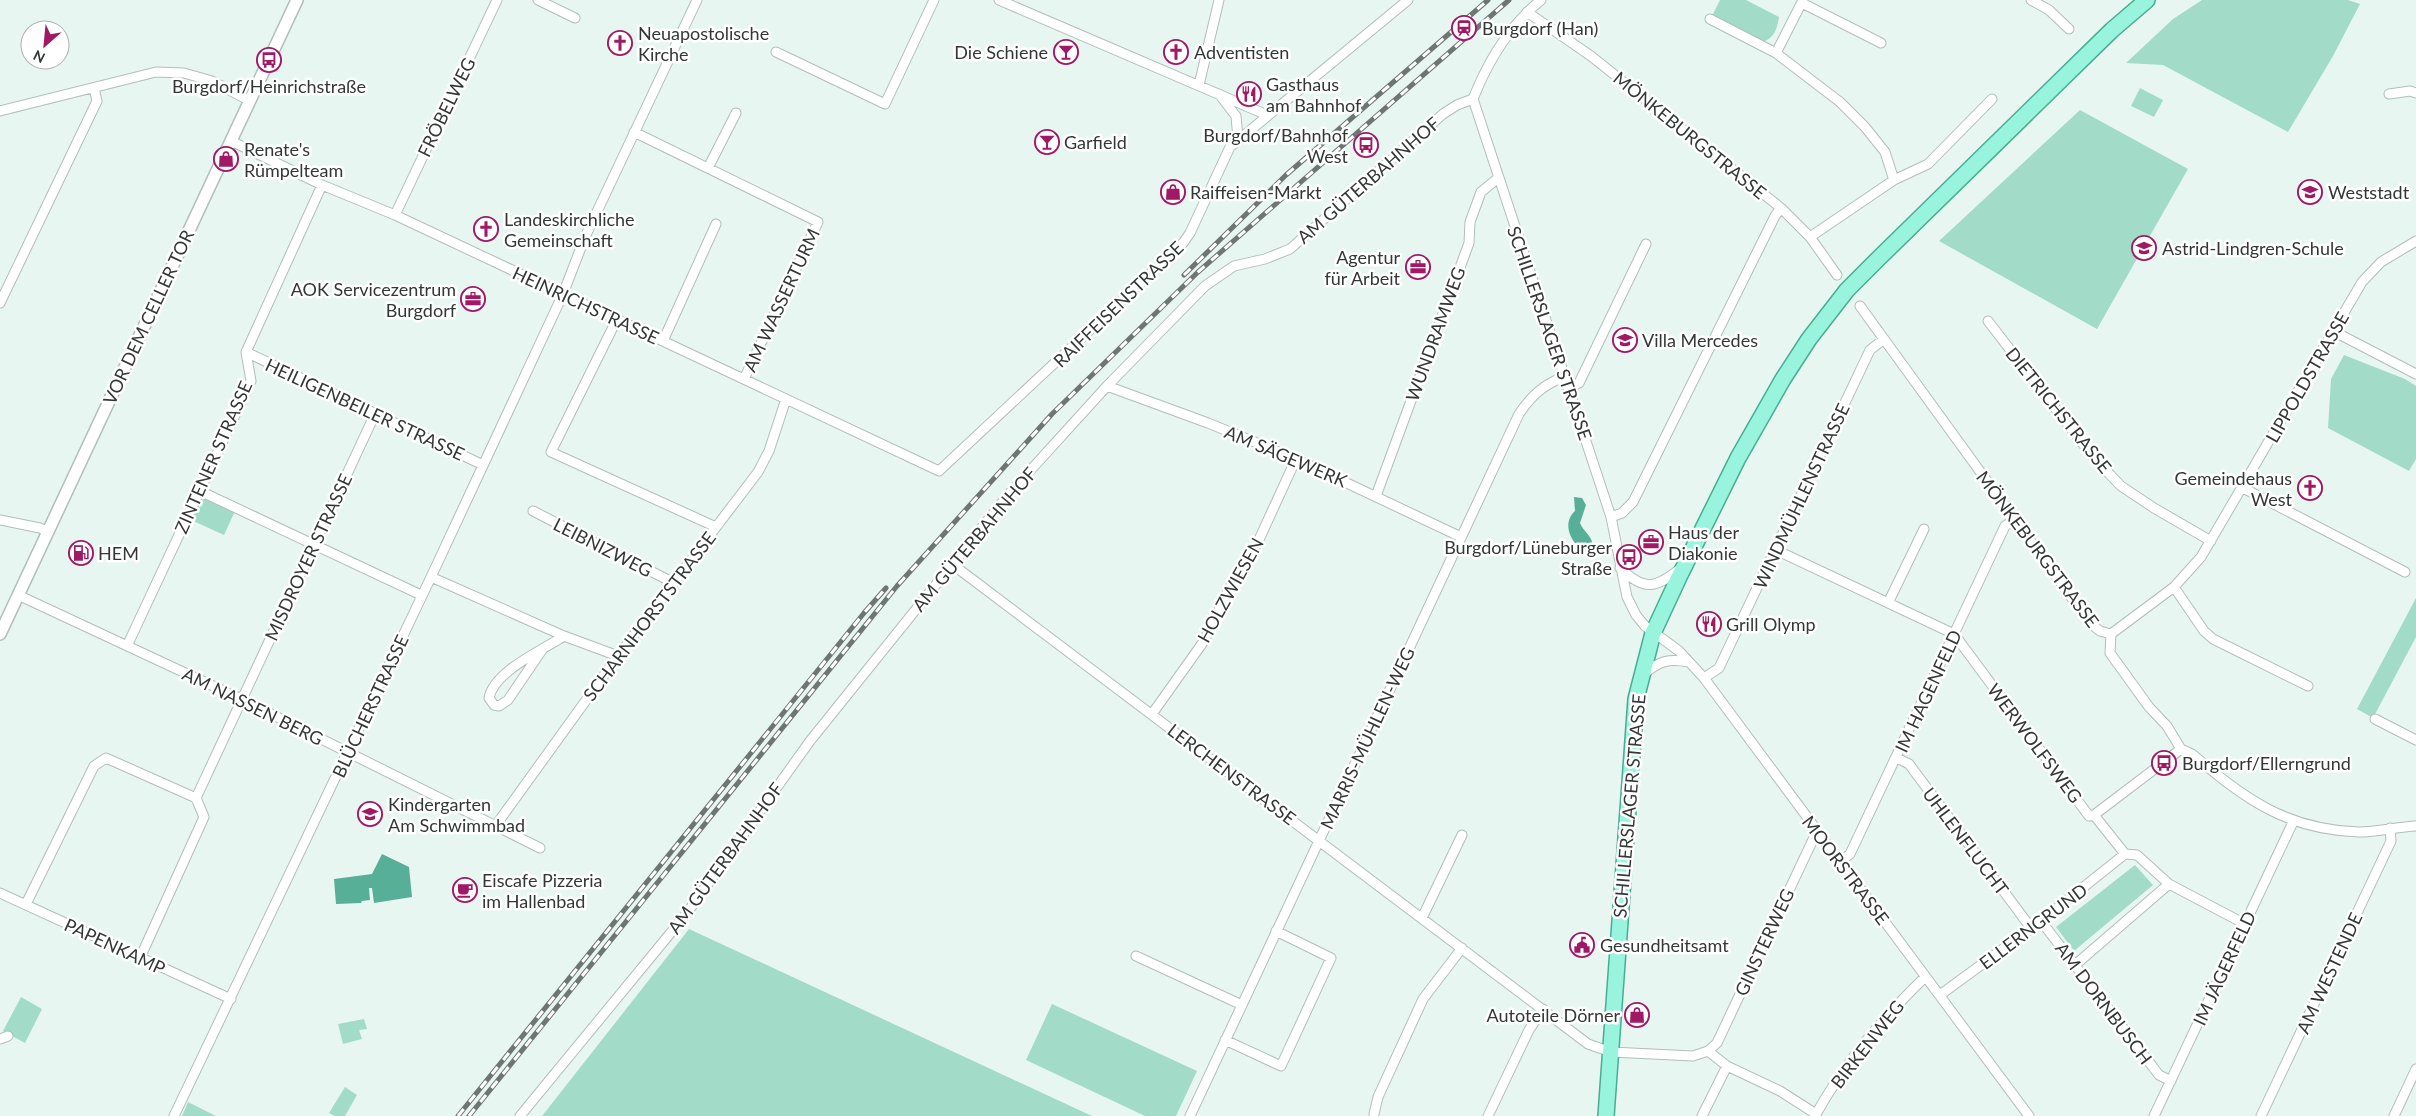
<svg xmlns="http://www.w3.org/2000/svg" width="2416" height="1116" font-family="Lato,sans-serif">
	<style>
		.green { fill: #a2dcc9 }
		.water { fill: #58af97 }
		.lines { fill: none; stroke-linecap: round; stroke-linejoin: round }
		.minor-casing { stroke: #b1beba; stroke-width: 11 }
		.tertiary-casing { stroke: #b1beba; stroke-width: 14 }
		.primary-casing { stroke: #49ad94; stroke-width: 18 }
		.minor { stroke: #fff; stroke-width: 9 }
		.tertiary { stroke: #fff; stroke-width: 11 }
		.primary { stroke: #99f4dd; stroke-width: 15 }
		.rail-casing { stroke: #6e7673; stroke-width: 5 }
		.rail { stroke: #fff; stroke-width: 3; stroke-dasharray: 9; stroke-linecap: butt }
		.labels { text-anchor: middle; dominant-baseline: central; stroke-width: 5; stroke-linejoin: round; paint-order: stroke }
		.poi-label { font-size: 18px; fill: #333836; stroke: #fff; text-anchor: start }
		.street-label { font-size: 18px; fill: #333836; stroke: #fff }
	</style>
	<rect width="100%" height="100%" fill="#e8f6f1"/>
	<!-- green -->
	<path class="green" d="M1720 0H1746L1779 17C1777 29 1775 37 1763 42L1712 16Z
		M2202 0H2348L2360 4 2333 56 2288 132 2163 65 2126 63 2173 19Z
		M2140 88 2163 100 2154 117 2131 106Z
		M2080 110 2188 169 2097 329 1939 241Z
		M2344 355 2405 379 2416 386V459L2409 471 2328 428 2331 379Z
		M201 493 236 509 224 535 189 519Z
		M2416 598V637L2373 718 2357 709Z
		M2135 865 2153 885 2074 951 2056 927Z
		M689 929 1092 1116H542Z
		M21 997 42 1009 25 1043 3 1031Z
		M1052 1004 1197 1071 1176 1116H1145L1026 1060Z
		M364 1019 367 1029 359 1030 362 1039 343 1044 338 1024Z
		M345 1087 357 1095 345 1116H335L329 1113Z
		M188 1102 216 1116H182Z"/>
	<!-- water -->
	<path class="water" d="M1574 497 1582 498 1586 505 1580 523C1585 535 1603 543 1583 554L1576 550V544C1567 534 1565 520 1575 511Z
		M382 854 409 867 412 897 374 903 372 888H369L370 900 362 901 361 903 336 904 334 879 372 874Z"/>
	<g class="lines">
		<defs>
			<path id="minor" d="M538 0 575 18
				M999 0 1267 115
				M2031 0 2049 10 2069 29
				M1802 3 1881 43
				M1527 12 1591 56 1781 208 1810 237 1837 275
				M1710 19 1776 53 1840 102 1865 127 1885 152 1894 180
				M776 52 885 104 934 0
				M1776 53 1803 0
				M1199 85 1219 0
				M1219 94 1236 116 1238 139
				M2389 94 2410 91 2416 93
				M1473 99 1611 517 1627 597 1636 615 1645 626 1679 651 1704 678 2029 1116
				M1473 99C1488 61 1509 26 1541 0
				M0 111 156 72 184 73 212 81 250 101
				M634 132 818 222 744 379
				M231 141 322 185 395 215 939 471 1183 243 1190 233 1230 147 1408 0
				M708 168 736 113
				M395 215 497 0
				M1810 237 1894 180 1928 164 1992 99
				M0 303 97 101 94 88
				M1860 306 2090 623 2100 631 2111 634 2110 653 2149 707 2167 726 2181 749 2192 754C2245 799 2287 830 2359 832 2377 832 2397 827 2416 826
				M617 319 551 452 716 527
				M1988 321 2093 457 2121 486 2154 508 2211 541
				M2333 331 2416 374
				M663 341 716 224
				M246 352 483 465
				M1107 386 1208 423 1296 459 1461 537
				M1568 388 1579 383 1646 244
				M2243 488 2405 572
				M200 491 421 595
				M1376 496 1469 243 1470 222 1481 192 1498 178
				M533 511 674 583
				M1611 517 1622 513 1633 502 1775 216 1781 208
				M0 520 40 528 48 532
				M1776 550 1954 634 2089 816 2094 815 2125 854 2137 855 2169 884 2245 924
				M952 564 1588 1044 1611 1052 1693 1056 1708 1051 1727 1066 1780 1091 1816 1114
				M1620 568C1645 592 1656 588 1681 568
				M431 577 564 636 618 656
				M2174 587 2204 631 2213 639 2308 686
				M18 595 241 699 540 848
				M1889 601 1924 529
				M2111 634 2174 587 2201 557 2362 282 2381 262 2416 241
				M127 646 251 381 246 352 322 185
				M542 650 508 700 499 706 494 705 489 698C494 671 543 650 564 636
				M1644 674C1659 661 1669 658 1689 662
				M1704 678 1719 668 1870 350 1884 339
				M1152 714 1204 641 1237 573 1257 544 1296 459
				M2375 719 2416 740
				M1897 758 1909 764 2031 928
				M2094 815 2181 749
				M496 825 618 656 758 472 769 451 786 399
				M1841 861 1850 854 2005 526 2014 520
				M0 893 231 999
				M26 904 94 766 106 758 196 798
				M1422 918 1462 835
				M2041 921 2159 1075 2171 1081
				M1136 956 1242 1005
				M140 958 204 817 196 798 375 414
				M2075 965 2169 884
				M1940 995 2041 921 2125 854
				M0 1039 8 1036
				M1225 1040 1281 1066 1331 958 1276 931
				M1708 1051 1717 1043 1817 831
				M1374 1114 1378 1097 1423 999 1462 948
				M174 1116 431 577 563 294 585 237 697 0
				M520 1116 687 913 810 741 1008 495 1107 386 1205 286 1234 266 1265 259 1290 249 1443 114 1457 105 1473 99
				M1190 1116 1519 414C1531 396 1544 384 1564 377
				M1488 1116 1529 1030 1543 1009
				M1702 1116 1727 1066
				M1815 1116C1845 1062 1881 1020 1925 977
				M2154 1116 2294 820
				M2261 1116 2391 841 2390 828
				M2394 1116 2416 1069"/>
			<path id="tertiary" d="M0 634 297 0"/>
			<path id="primary" d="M1606 1116 1636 699 1653 633 1679 577 1738 458 1783 379 1809 339 1847 290 1880 257 2112 30 2147 0"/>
		</defs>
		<!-- minor casing -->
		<use href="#minor" class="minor-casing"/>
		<!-- tertiary casing -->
		<use href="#tertiary" class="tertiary-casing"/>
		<!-- primary casing -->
		<use href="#primary" class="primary-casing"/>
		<!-- minor -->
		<use href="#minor" class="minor"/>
		<!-- tertiary -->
		<use href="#tertiary" class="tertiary"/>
		<!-- primary -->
		<use href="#primary" class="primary"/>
		<defs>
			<path id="rail" d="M1184 275 1286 175 1488 0
				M458 1116 864 613 886 588
				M469 1116 897 586 1052 414 1198 272 1509 0"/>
		</defs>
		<!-- rail casing -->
		<use href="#rail" class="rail-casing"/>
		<!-- rail -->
		<use href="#rail" class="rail"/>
	</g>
	<!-- icons -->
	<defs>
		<symbol id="station-ring" viewBox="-11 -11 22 22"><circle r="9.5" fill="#fff" stroke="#a11965" stroke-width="1.5"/><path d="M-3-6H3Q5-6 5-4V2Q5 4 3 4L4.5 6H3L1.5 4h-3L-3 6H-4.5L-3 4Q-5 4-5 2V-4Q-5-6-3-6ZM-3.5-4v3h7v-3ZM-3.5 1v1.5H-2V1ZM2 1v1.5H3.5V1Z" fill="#a11965"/></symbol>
		<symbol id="church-ring" viewBox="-11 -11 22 22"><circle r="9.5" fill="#fff" stroke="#a11965" stroke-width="1.5"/><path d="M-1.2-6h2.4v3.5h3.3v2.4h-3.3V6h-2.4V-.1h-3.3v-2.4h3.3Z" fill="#a11965"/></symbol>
		<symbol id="bar-ring" viewBox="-11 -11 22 22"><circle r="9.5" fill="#fff" stroke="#a11965" stroke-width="1.5"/><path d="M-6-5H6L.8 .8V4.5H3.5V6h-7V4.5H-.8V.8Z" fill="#a11965"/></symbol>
		<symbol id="bus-ring" viewBox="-11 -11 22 22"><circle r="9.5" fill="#fff" stroke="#a11965" stroke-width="1.5"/><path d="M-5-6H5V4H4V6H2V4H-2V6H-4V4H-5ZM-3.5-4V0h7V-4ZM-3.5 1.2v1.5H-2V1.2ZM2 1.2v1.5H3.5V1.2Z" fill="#a11965"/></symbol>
		<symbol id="restaurant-ring" viewBox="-11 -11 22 22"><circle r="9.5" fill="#fff" stroke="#a11965" stroke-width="1.5"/><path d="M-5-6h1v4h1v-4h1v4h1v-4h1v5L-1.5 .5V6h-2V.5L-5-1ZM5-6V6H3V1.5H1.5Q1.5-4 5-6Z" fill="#a11965"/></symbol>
		<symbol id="shop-ring" viewBox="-11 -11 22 22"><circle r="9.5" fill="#fff" stroke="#a11965" stroke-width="1.5"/><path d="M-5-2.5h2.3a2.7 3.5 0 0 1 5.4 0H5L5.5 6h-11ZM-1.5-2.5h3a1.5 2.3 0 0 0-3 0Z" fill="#a11965"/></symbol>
		<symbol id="school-ring" viewBox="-11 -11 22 22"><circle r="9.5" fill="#fff" stroke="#a11965" stroke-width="1.5"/><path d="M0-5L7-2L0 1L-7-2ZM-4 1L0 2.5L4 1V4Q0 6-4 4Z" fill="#a11965"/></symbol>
		<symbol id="office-ring" viewBox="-11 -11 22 22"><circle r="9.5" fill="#fff" stroke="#a11965" stroke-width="1.5"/><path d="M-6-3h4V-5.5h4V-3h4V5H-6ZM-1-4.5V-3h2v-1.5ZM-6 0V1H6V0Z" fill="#a11965"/></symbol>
		<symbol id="fuel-ring" viewBox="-11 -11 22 22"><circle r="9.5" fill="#fff" stroke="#a11965" stroke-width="1.5"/><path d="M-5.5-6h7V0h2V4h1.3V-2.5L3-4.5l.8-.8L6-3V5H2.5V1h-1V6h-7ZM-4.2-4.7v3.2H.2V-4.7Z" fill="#a11965"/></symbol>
		<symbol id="cafe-ring" viewBox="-11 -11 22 22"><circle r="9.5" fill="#fff" stroke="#a11965" stroke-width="1.5"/><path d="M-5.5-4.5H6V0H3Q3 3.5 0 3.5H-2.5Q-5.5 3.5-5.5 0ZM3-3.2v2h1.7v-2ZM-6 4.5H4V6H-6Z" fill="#a11965"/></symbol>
		<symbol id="civic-ring" viewBox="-11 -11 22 22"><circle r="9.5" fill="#fff" stroke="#a11965" stroke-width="1.5"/><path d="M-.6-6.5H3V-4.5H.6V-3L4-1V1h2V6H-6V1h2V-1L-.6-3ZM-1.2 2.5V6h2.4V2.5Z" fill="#a11965"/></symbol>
	</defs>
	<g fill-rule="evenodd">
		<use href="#station-ring" x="1450" y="14" width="28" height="28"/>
		<use href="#church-ring" x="606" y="29" width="28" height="28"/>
		<use href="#bar-ring" x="1052" y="38" width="28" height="28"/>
		<use href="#church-ring" x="1162" y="38" width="28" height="28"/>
		<use href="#bus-ring" x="255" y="46" width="28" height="28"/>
		<use href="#restaurant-ring" x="1235" y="80" width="28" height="28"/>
		<use href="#bar-ring" x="1033" y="128" width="28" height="28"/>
		<use href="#bus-ring" x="1352" y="131" width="28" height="28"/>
		<use href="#shop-ring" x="212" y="145" width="28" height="28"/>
		<use href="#shop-ring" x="1159" y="178" width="28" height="28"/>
		<use href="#school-ring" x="2296" y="178" width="28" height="28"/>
		<use href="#church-ring" x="472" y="215" width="28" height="28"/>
		<use href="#school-ring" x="2130" y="234" width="28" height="28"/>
		<use href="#office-ring" x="1404" y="253" width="28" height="28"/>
		<use href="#office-ring" x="459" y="285" width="28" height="28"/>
		<use href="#school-ring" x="1611" y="326" width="28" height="28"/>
		<use href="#church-ring" x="2296" y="474" width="28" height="28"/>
		<use href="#office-ring" x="1637" y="528" width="28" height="28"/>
		<use href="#fuel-ring" x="67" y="539" width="28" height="28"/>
		<use href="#bus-ring" x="1615" y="543" width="28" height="28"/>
		<use href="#restaurant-ring" x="1695" y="610" width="28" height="28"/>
		<use href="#bus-ring" x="2150" y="749" width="28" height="28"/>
		<use href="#school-ring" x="356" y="800" width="28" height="28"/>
		<use href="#cafe-ring" x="451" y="876" width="28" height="28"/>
		<use href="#civic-ring" x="1568" y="931" width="28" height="28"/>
		<use href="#shop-ring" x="1623" y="1001" width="28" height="28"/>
	</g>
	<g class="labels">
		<!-- poi labels -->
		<g class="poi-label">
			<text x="1482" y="28">Burgdorf (Han)</text>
			<text x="638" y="33">Neuapostolische<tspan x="638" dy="21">Kirche</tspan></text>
			<text x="1048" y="52" text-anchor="end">Die Schiene</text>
			<text x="1194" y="52">Adventisten</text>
			<text x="1266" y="84">Gasthaus<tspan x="1266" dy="21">am Bahnhof</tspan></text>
			<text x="269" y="86" text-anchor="middle">Burgdorf/Heinrichstraße</text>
			<text x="1348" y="135" text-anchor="end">Burgdorf/Bahnhof<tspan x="1348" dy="21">West</tspan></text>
			<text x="1064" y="142">Garfield</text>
			<text x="244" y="149">Renate's<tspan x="244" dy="21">Rümpelteam</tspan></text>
			<text x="1190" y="192">Raiffeisen-Markt</text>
			<text x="2328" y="192">Weststadt</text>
			<text x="504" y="219">Landeskirchliche<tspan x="504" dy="21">Gemeinschaft</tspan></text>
			<text x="2162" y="248">Astrid-Lindgren-Schule</text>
			<text x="1400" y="257" text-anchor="end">Agentur<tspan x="1400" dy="21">für Arbeit</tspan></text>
			<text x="456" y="289" text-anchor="end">AOK Servicezentrum<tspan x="456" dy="21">Burgdorf</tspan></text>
			<text x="1642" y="340">Villa Mercedes</text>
			<text x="2292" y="478" text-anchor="end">Gemeindehaus<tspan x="2292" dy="21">West</tspan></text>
			<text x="1668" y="532">Haus der<tspan x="1668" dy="21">Diakonie</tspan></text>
			<text x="1612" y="547" text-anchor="end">Burgdorf/Lüneburger<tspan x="1612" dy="21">Straße</tspan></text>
			<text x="98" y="553">HEM</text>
			<text x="1726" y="624">Grill Olymp</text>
			<text x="2182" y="763">Burgdorf/Ellerngrund</text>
			<text x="388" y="804">Kindergarten<tspan x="388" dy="21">Am Schwimmbad</tspan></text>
			<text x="482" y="880">Eiscafe Pizzeria<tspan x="482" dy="21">im Hallenbad</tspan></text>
			<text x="1600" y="945">Gesundheitsamt</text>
			<text x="1620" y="1015" text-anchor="end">Autoteile Dörner</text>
		</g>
		<!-- street labels -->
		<g class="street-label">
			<text transform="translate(446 107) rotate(-64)">FRÖBELWEG</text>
			<text transform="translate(1690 135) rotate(39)">MÖNKEBURGSTRASSE</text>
			<text transform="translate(1368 180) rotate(-41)">AM GÜTERBAHNHOF</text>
			<text transform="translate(781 300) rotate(-65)">AM WASSERTURM</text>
			<text transform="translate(1118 304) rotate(-44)">RAIFFEISENSTRASSE</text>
			<text transform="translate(586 305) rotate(25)">HEINRICHSTRASSE</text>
			<text transform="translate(148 317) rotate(-65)">VOR DEM CELLER TOR</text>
			<text transform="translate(1550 333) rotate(71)">SCHILLERSLAGER STRASSE</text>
			<text transform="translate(1435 334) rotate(-70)">WUNDRAMWEG</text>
			<text transform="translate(2307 377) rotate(-60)">LIPPOLDSTRASSE</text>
			<text transform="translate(365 409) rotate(25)">HEILIGENBEILER STRASSE</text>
			<text transform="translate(2059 410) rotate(51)">DIETRICHSTRASSE</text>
			<text transform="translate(1286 456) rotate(23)">AM SÄGEWERK</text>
			<text transform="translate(213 457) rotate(-66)">ZINTENER STRASSE</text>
			<text transform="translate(1801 496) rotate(-65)">WINDMÜHLENSTRASSE</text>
			<text transform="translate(974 539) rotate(-50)">AM GÜTERBAHNHOF</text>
			<text transform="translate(603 547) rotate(27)">LEIBNIZWEG</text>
			<text transform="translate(2038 549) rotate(53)">MÖNKEBURGSTRASSE</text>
			<text transform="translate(308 557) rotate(-65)">MISDROYER STRASSE</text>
			<text transform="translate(1230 590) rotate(-61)">HOLZWIESEN</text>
			<text transform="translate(649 616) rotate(-53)">SCHARNHORSTSTRASSE</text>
			<text transform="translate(1928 691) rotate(-65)">IM HAGENFELD</text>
			<text transform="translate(253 706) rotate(26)">AM NASSEN BERG</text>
			<text transform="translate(370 706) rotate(-65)">BLÜCHERSTRASSE</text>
			<text transform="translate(1367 738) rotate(-65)">MARRIS-MÜHLEN-WEG</text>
			<text transform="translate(2035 743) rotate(53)">WERWOLFSWEG</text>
			<text transform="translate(1232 774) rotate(37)">LERCHENSTRASSE</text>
			<text transform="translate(1629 806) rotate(-85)">SCHILLERSLAGER STRASSE</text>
			<text transform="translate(1966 841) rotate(53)">UHLENFLUCHT</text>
			<text transform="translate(725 858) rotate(-54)">AM GÜTERBAHNHOF</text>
			<text transform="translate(1846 870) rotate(53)">MOORSTRASSE</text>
			<text transform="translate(2033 926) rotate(-37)">ELLERNGRUND</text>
			<text transform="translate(1764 942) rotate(-65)">GINSTERWEG</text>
			<text transform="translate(115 946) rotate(25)">PAPENKAMP</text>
			<text transform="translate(2224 968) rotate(-65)">IM JÄGERFELD</text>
			<text transform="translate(2329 973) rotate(-65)">AM WESTENDE</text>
			<text transform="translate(2104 1003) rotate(53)">AM DORNBUSCH</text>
			<text transform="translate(1867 1044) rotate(-52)">BIRKENWEG</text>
		</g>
	</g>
	<!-- north arrow -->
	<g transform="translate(45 45) rotate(207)"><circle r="24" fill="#ffffff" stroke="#adafaf"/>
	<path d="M0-4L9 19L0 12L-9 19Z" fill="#a11965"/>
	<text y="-8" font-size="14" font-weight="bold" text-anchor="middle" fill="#333836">N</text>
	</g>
</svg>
